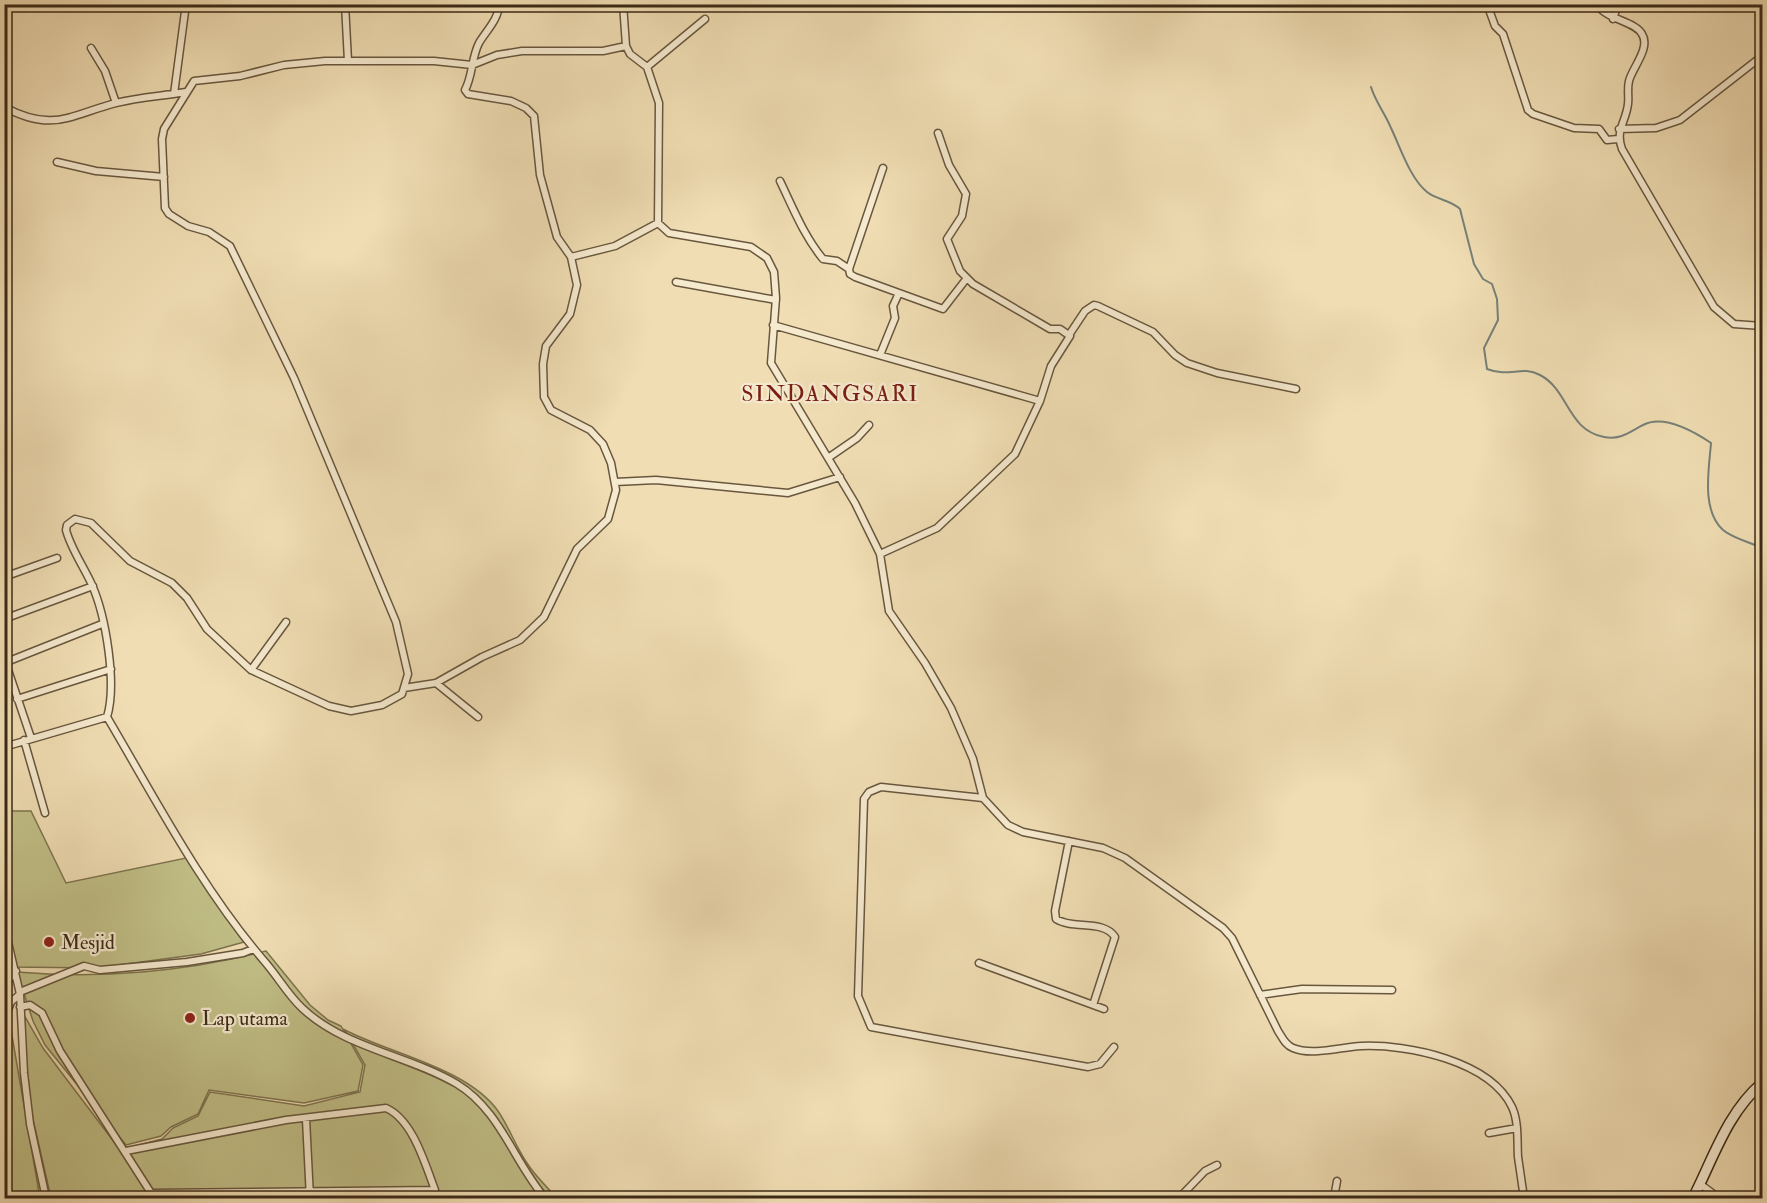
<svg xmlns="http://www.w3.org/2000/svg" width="1767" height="1203" font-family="'IM FELL Double Pica',serif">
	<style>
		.green { fill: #c1bf87; stroke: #7e744f; stroke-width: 1.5 }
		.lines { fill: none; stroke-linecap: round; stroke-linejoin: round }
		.stream { stroke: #778078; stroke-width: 2 }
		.street-casing { stroke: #68573e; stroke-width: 9 }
		.secondary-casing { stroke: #3b2a17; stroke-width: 12 }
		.street { stroke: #f5e9ce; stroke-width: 6 }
		.secondary { stroke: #f5e9ce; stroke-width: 9 }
		.poi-dot { fill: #8f2418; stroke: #f5e9ce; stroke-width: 2 }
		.labels { text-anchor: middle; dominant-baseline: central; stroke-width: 4.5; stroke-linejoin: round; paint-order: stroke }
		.poi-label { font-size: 20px; fill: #3b2a17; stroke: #f5e9ce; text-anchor: start }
		.quarter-label { font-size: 22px; letter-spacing: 1.5px; fill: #7a1f14; stroke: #f5e9ce }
	</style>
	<rect width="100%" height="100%" fill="#f0ddb3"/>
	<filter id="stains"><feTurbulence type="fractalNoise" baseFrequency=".00333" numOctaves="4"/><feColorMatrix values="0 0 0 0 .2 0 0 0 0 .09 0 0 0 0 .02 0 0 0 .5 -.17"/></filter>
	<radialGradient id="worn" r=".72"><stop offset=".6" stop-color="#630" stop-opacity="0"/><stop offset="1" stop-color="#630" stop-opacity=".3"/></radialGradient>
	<!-- green -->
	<path class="green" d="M4 811H31L66 883 186 858 244 942 201 954 96 968 13 967 5 925Z
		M266 951 310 1005 328 1020 341 1026 363 1065 358 1091 304 1103 209 1090 198 1114 171 1127 161 1136 126 1145 45 1045 33 1021 17 972C99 979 186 972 266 951Z
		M24 1015 43 1048 120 1150 162 1139 173 1128 198 1116 210 1092 304 1106 360 1092 365 1065 345 1030C391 1054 467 1068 498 1111 509 1127 516 1147 527 1163 535 1176 547 1187 557 1198H51L32 1115 20 1017Z
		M5 1029 11 1030 40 1198H5Z"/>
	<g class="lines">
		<!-- stream -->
		<path class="stream" d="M1371 87C1376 103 1385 113 1391 128 1401 149 1410 178 1427 192 1437 200 1451 200 1460 209L1474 264 1483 279 1492 284 1497 299 1498 320 1484 348 1487 369C1510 378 1521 365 1540 375 1569 390 1567 430 1604 437 1621 440 1629 432 1643 425 1664 414 1693 431 1711 443 1709 469 1701 510 1723 530 1734 539 1750 542 1762 548"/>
		<defs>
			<path id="street" d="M345 4 348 61
				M623 4 626 46 630 54 647 67 659 103 658 223 669 233 751 247 767 258 774 272 776 298 771 363 855 503 880 554 889 611 925 663 951 708 973 759 983 798 1008 825 1023 832 1103 848 1125 858 1223 928 1232 938 1278 1031C1282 1037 1285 1045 1293 1048 1312 1056 1341 1047 1361 1046 1408 1044 1490 1061 1512 1107 1519 1122 1517 1142 1518 1157 1520 1171 1522 1185 1524 1198
				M1487 4 1495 26 1503 34 1528 110 1533 114 1574 128 1599 129 1607 140 1618 139
				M1596 4C1607 20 1635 21 1642 34 1651 48 1632 68 1629 81 1627 89 1629 97 1628 104 1626 122 1615 130 1622 149L1714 307 1734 324 1762 326
				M1613 19 1618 4
				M91 48 105 71 116 103
				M647 67 705 19
				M174 94 186 4
				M4 107C53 133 70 115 116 103 139 97 163 96 186 92
				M1619 129 1656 128 1680 120 1757 60
				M938 133 949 165 966 194 962 216 947 239 960 271 973 284 1050 329H1060L1070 336 1051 366 1040 401
				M57 162 96 171 164 177
				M780 181C793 208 804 236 823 259L837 261 849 269
				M571 257 615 246 658 223
				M676 282 776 300
				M899 293 943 309 967 278
				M773 325 1040 401 1015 454 937 528 880 554
				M1069 335 1085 311 1094 305 1098 306 1153 332 1175 355 1187 363 1217 373 1296 389
				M880 355 895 318 893 306 899 293 855 277 850 274 849 269 883 168
				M828 458 857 438 869 425
				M615 482 656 480 788 493 840 477
				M4 577 57 558
				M4 619 93 586
				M4 658 31 738
				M4 663 102 624
				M251 670 286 622
				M436 683 478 717
				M404 688 436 683 482 657 520 640 544 617 577 549 608 519 616 490 611 463 603 444 590 430 551 410 544 397 543 364 546 346 570 314 577 285 571 257 557 237 540 175 534 116 526 108 511 101 468 94 465 90C473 75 471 59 479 43 486 31 499 19 499 4
				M17 699 111 669
				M24 740 45 813
				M4 747 107 717
				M983 798 881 787 869 792 864 799 858 996 871 1027 1088 1067 1100 1064 1114 1047
				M1069 841 1055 911 1056 919C1073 930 1103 919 1115 937L1093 1005
				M4 925 20 994 24 1073 30 1124 46 1198
				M979 963 1104 1009
				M4 986 16 971
				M20 992 84 966 100 970 187 962 243 953 253 949
				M1260 995 1302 989 1392 990
				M20 1007 30 1005 42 1013 60 1051 151 1193 435 1190C425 1164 413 1120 386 1108L286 1120 126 1151
				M4 1020 11 1002 20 994
				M306 1119 310 1198
				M1489 1133 1517 1128
				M1700 1184 1719 1198
				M545 1198C514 1162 500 1110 457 1084 408 1055 344 1048 302 1008 288 995 278 977 265 962 202 889 156 800 107 717 117 684 106 617 92 585 84 567 71 549 66 530L67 525 75 519 91 523 130 561 172 583 187 598 207 629 251 670 329 706 351 711 382 705 402 694 408 674 396 622 294 378 230 246 209 232 188 226 169 214 165 208 162 139 164 129 194 81 240 76 284 65 325 61H434L472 65 497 55 522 51H603L626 46
				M1179 1198 1205 1171 1217 1165
				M1334 1198 1337 1181
				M1758 1198 1762 1191"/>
			<path id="secondary" d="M1693 1198C1713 1159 1727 1113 1762 1083"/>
		</defs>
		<!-- street casing -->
		<use href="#street" class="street-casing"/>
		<!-- secondary casing -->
		<use href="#secondary" class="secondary-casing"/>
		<!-- street -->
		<use href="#street" class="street"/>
		<!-- secondary -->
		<use href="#secondary" class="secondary"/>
	</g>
	<!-- markers -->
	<g class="poi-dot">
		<circle cx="49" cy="942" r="6"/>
		<circle cx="190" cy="1018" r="6"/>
	</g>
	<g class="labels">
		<!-- poi labels -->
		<g class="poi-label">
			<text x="61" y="942">Mesjid</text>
			<text x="202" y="1018">Lap utama</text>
		</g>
		<!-- quarter labels -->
		<g class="quarter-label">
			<text x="830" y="394">SINDANGSARI</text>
		</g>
	</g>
	<!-- margin -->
	<rect width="1767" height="1203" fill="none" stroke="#f0ddb3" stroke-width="24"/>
	<rect x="6" y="6" width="1755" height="1191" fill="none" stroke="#3b2a17" stroke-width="3"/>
	<rect x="12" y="12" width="1743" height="1179" fill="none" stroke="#3b2a17" stroke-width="1.5"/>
	<rect width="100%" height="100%" filter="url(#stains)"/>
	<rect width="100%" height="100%" fill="url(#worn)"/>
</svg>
